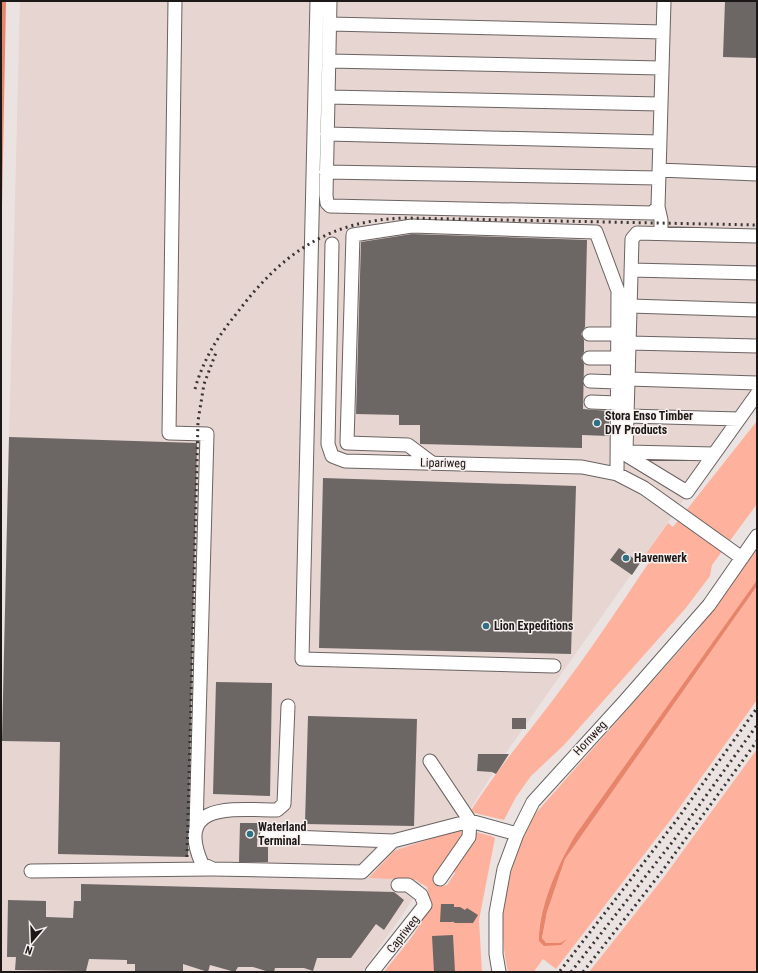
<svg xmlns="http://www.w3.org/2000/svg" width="758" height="973" font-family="'Roboto Condensed',sans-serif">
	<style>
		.built { fill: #e6d5d1 }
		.green { fill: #feb19d }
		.water { fill: #e8846a }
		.building { fill: #6c6664 }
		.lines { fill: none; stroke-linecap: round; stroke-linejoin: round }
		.minor-casing { stroke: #6a6361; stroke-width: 15 }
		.minor { stroke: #fff; stroke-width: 13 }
		.rail { stroke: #383433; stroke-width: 3; stroke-dasharray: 2 4; stroke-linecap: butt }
		.poi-dot { fill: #307084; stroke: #f8f0ee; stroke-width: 1.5 }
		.labels { text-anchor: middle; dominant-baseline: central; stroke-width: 3; stroke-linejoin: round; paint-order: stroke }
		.poi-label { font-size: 12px; font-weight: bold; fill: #1b1817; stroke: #f8f0ee; text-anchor: start }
		.street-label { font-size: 12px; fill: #1b1817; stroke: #f8f0ee }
	</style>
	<rect width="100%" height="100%" fill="#ebe3e1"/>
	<!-- built -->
	<path class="built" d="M20 1H757V395L508 750 403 914 362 972H1V757Z"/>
	<!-- green -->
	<path class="green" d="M757 421V504L712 565 710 576 685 609 564 745 531 776 516 797 504 820 470 812C499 766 535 725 567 681 597 641 624 599 652 558L645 555 668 523 673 527Z
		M757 549V580L576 834C560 860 542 900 539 931 539 935 542 941 544 945H561L565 940 560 943H546L542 939 547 912 565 859 757 586V700L672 818 556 969 543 959 535 970V972H508C495 915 507 865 535 814L697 631Z
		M757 749V972H589L664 877Z
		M461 829 463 837 435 877 438 887 447 885 455 873 453 870 471 844 476 832 491 836 495 838 479 920 482 972H384C401 949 435 918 427 887L416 880 369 878 394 851Z"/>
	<!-- water -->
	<path class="water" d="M1 1H6L1 259Z
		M757 580V586L565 859 547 912 542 938 546 943H560L567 939 561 945 544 946 539 941C538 908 559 862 576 834Z"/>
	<!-- building -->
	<path class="building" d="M725 1H757V58L723 57Z
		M412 234 587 240 585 327 581 334 584 340V352L581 358 584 364 583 409 609 411V436L582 435V448L420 444V425H399V415L356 414 361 242Z
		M9 437 197 443 188 857 58 854 60 742 2 741Z
		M323 478 576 486 571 654 319 648Z
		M619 548 640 563 632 575 610 560Z
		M216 682 272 683 270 796 213 794Z
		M308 716 417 719 414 826 305 824Z
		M512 718H526V729H512Z
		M478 754H509L496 774 492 772 477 771Z
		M240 823H258L257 847H268V862H239Z
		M81 884 394 892 404 900 384 930 376 924 351 958H317L313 971 304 968H275L274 972H269L253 967H238L235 972 210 965 208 972 183 964V972H135V964H127V960L89 959 86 971 15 970 16 957H7L8 900 46 901V917L73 918 74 901H81Z
		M441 904H454V907H460L465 910 467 908 478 915 473 923H455L452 921 453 922H440Z
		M453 935 455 972H434L432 936Z"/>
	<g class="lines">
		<defs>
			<path id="minor" d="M175 1 169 433 207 434 196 828
				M317 1 302 659 554 666
				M330 1 326 195 327 203 330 206 652 213 658 207
				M330 24 663 32
				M329 61 661 68
				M328 97 660 104
				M327 134 659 142
				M659 170 757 174
				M326 172 658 178
				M661 234V220L658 207 664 1
				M757 236 637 233 632 239 626 451 628 456 687 492 757 394
				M332 244 328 444 332 456 345 461 582 467 617 474 644 488 742 558
				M631 270 757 273
				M630 306 757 310
				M589 334H618
				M629 343 757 346
				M589 358H617
				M628 379 757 383
				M590 381 617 382
				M591 402 617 403
				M627 416 739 419
				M627 452 714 454
				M432 463 408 445 347 443 353 235 412 226 596 232 618 291 617 474
				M288 706 284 804 277 810C236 810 174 800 202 864L213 869 362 872 393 841
				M266 836 393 841 470 821 430 761
				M31 871 211 869
				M440 879 469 837 470 821 517 834
				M372 972 425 905 421 895 408 885H398
				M499 972 496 954V913L504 869 517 834 533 802 624 702 709 605 757 536"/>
		</defs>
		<!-- minor casing -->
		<use href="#minor" class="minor-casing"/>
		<!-- minor -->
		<use href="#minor" class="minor"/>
		<!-- rail -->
		<path class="rail" d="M195 389C203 360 218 336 237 313 281 254 329 220 405 218L757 225
			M187 857 198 421 204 384 217 350
			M560 971 676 821 757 708
			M571 972 677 836 757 725
			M583 972 660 874 757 741"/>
	</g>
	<!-- markers -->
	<g class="poi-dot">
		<circle cx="597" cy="423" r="4"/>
		<circle cx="626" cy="558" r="4"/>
		<circle cx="486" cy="626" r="4"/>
		<circle cx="250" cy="834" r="4"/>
	</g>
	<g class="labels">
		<!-- poi labels -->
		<g class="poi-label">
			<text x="605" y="416">Stora Enso Timber<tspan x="605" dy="14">DIY Products</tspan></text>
			<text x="634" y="558">Havenwerk</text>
			<text x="494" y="626">Lion Expeditions</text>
			<text x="258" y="827">Waterland<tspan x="258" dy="14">Terminal</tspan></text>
		</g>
		<!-- street labels -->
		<g class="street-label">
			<text transform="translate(443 463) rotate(1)">Lipariweg</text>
			<text transform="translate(590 738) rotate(-47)">Hornweg</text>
			<text transform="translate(403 934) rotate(-52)">Capriweg</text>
		</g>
	</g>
	<!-- border -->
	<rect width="758" height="973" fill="none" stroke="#1b1817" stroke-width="4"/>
	<!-- north arrow -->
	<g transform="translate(32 941) rotate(199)" stroke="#f8f0ee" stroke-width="3" paint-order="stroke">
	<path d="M0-3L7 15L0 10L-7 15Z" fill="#1b1817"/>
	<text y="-6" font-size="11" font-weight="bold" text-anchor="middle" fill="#1b1817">N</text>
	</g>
</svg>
